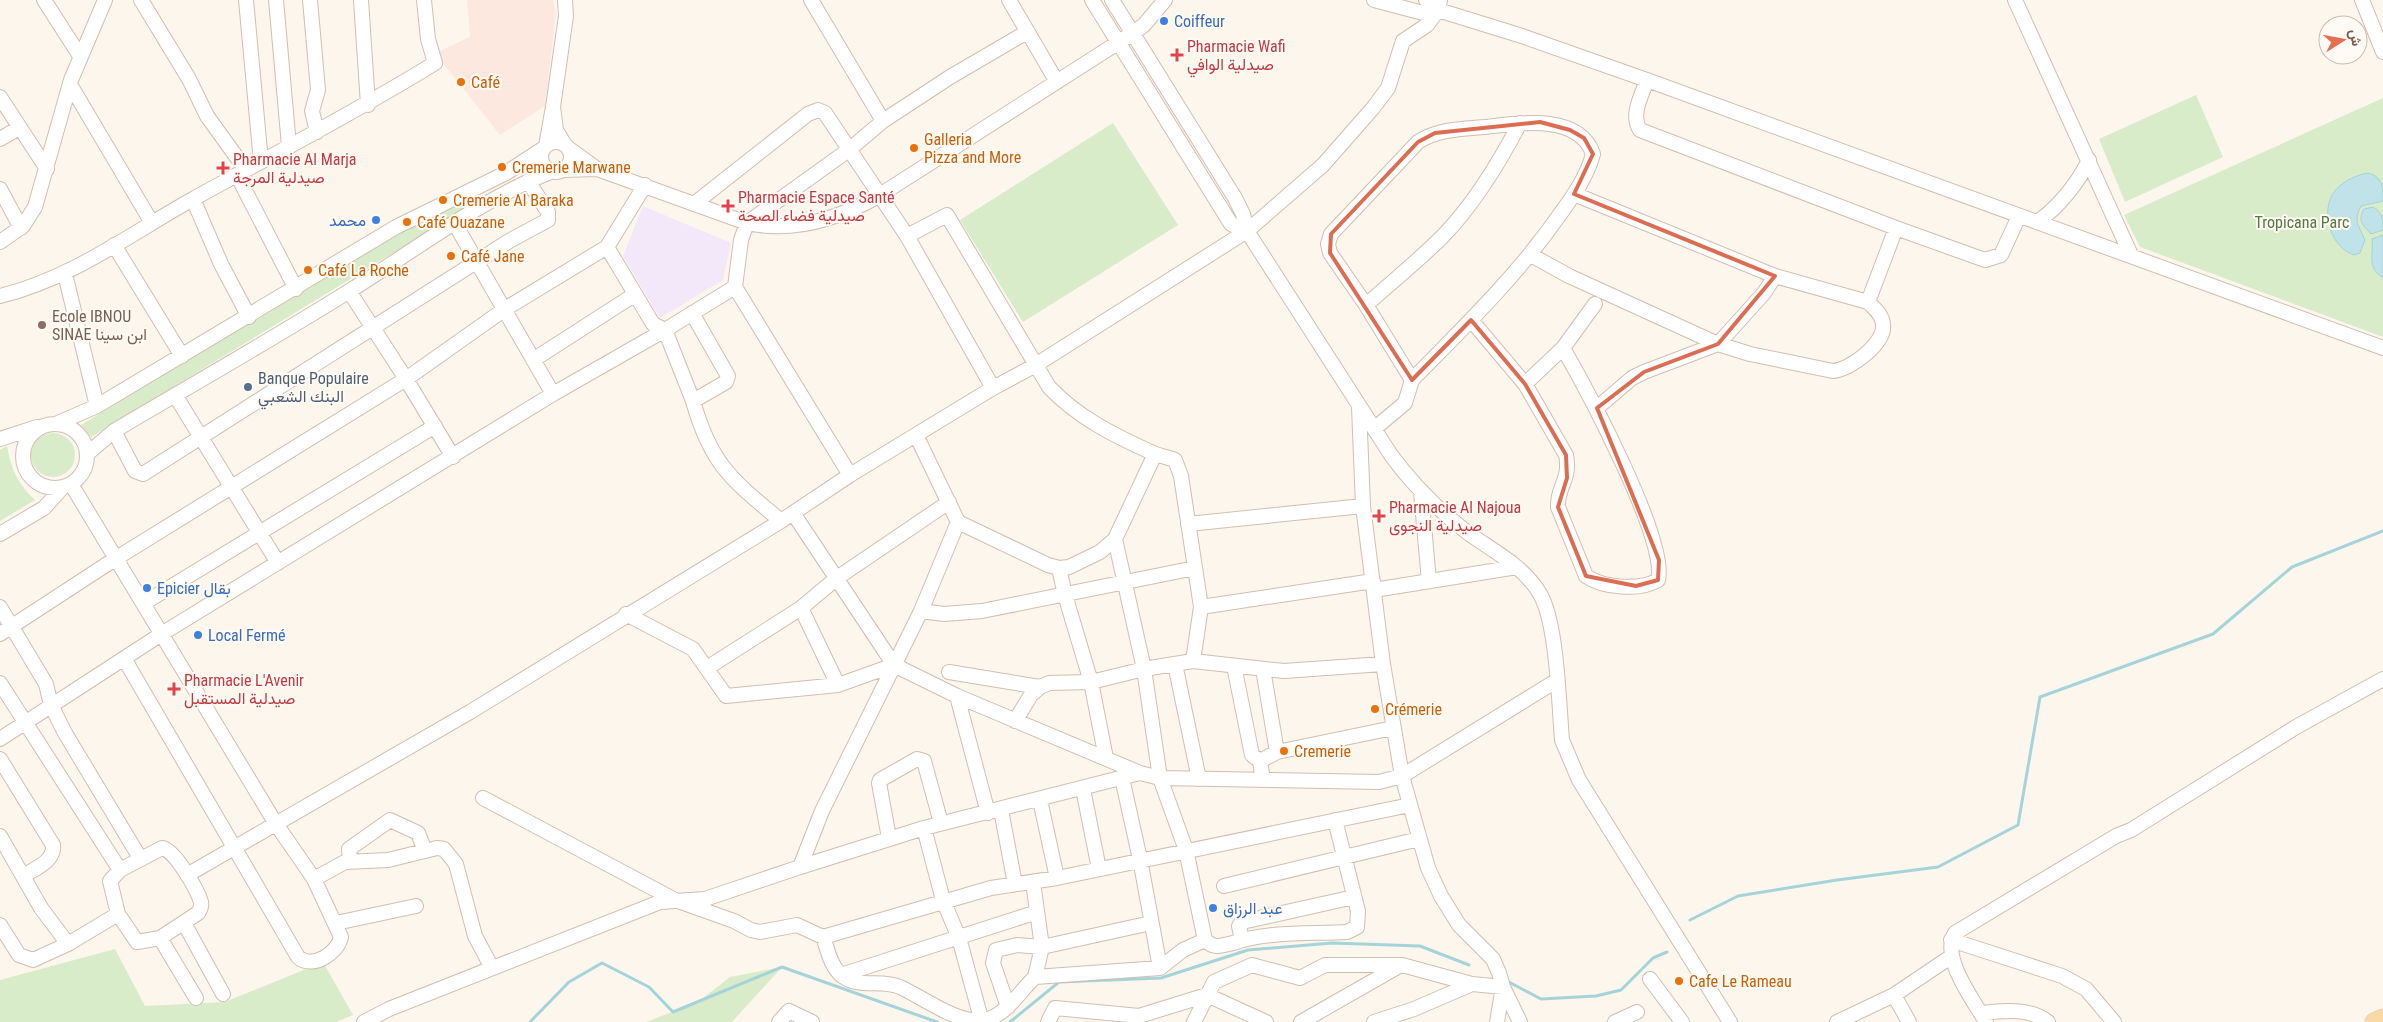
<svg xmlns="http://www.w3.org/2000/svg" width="2383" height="1022" font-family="'Roboto Condensed',Vazirmatn,sans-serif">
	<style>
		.commercial { fill: #fde8e0 }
		.education { fill: #f3e8fa }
		.green { fill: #d8ecc9 }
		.water { fill: #bfe3e8; stroke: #a5d3da }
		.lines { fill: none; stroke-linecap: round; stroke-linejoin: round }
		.stream { stroke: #a5d3da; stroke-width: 3 }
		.minor-casing { stroke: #d1beb0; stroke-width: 16 }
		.major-casing { stroke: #dad1cd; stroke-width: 19 }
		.minor { stroke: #fff; stroke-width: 14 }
		.major { stroke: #fbd9a5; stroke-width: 18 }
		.marked { fill: none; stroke: #dc6d51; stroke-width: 4; stroke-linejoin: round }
		.shop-dot { fill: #3f7fe0; stroke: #fffaf3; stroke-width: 2 }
		.health-dot { fill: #e0444e; stroke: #fffaf3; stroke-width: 2 }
		.food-dot { fill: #e8710a; stroke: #fffaf3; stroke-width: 2 }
		.education-dot { fill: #8d6e63; stroke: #fffaf3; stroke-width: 2 }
		.service-dot { fill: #5c6f8a; stroke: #fffaf3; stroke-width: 2 }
		.labels { text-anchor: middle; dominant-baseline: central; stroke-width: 4; stroke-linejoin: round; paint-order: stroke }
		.shop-label { font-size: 16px; fill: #366cbe; stroke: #fffaf3; text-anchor: start }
		.health-label { font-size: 16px; fill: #be3a42; stroke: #fffaf3; text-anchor: start }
		.food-label { font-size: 16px; fill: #c56008; stroke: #fffaf3; text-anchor: start }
		.park-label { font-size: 16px; fill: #537a41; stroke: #fffaf3 }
		.education-label { font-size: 16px; fill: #785e54; stroke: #fffaf3; text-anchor: start }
		.service-label { font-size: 16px; fill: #4e5e75; stroke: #fffaf3; text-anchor: start }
	</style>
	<rect width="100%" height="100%" fill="#fdf6ec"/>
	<!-- commercial -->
	<path class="commercial" d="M467 0H553L556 14 545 106 500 135 435 53 470 37Z"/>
	<!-- education -->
	<path class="education" d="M643 206 731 243 723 280 660 318 623 256Z"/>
	<!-- green -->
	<path class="green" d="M2196 95 2223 157 2125 202 2099 139Z
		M2383 98V337L2140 247 2124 215Z
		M1113 123 1178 225 1023 322 960 220Z
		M467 200 470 206 91 437 81 425 371 249 415 223Z
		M31 455a22 22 0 1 1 44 0a22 22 0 1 1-44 0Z
		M7 446C11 469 18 484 35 500L0 521V450Z
		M115 949 145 1006 225 1002 323 962 353 1015 336 1022H0V980Z
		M782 967 732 1022H646L698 1002 730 977Z"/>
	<!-- water -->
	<path class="water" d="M2368 173C2383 177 2383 187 2383 201L2361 206C2353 221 2359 226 2365 240L2360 253 2354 255C2332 248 2321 216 2332 195 2339 183 2355 175 2368 173Z
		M2373 207C2383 213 2383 220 2383 230L2371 234C2363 225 2357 221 2364 209Z
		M2383 235V278C2366 266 2374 256 2372 239Z"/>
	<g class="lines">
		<!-- stream -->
		<path class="stream" d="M1690 920 1738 896 1837 880 1938 867 2018 825 2040 697 2213 634 2292 567 2383 531
			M1505 980 1541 999 1596 996 1621 990 1653 958 1667 952
			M530 1022 569 982 602 963 649 987 673 1012 782 967 937 1022
			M1010 1022 1059 982 1161 978 1248 950 1332 943 1420 946 1469 965"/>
		<defs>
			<path id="minor" d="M44 0 80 56
				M141 0 189 79 207 116 246 170
				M246 0 261 162
				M276 0 289 146
				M310 0 318 90 312 111 317 132
				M361 0 368 105
				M811 0 883 121
				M1009 0 1057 82
				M1092 0 1231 224 1247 231
				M1112 0 1235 198 1243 214 1247 231 1391 455C1413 485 1438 510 1468 533 1493 551 1524 566 1540 594 1557 622 1559 705 1562 740L1579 780 1730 1022
				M1374 0 1423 13 1438 10
				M1426 0 1438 10 1522 36 1647 80 2383 348
				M2015 0 2131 255
				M2362 0 2383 52
				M1647 80C1642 95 1630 115 1640 130L1896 228 1985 260 2001 255 2019 216
				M71 86 152 223
				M0 97 47 169
				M553 107 566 16 565 0
				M0 139 19 128
				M541 157a15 15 0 1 1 30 0a15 15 0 1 1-30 0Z
				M546 146 553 107 556 130 565 145
				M597 169 747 223C794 233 839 219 880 195L1133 33 1144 25 1165 0
				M563 170 597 169 568 148
				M237 175 296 289
				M645 185 607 247 653 324 665 330 693 401 726 382 728 376 692 313
				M0 189 21 228
				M1574 194 1775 276 1868 302
				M193 199 221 264 249 317
				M694 204 808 114 818 110 825 113 907 236 993 388
				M2037 222C2058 208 2078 183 2089 160
				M455 224 553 394
				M907 236 947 215 1049 387C1077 417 1115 436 1153 453 1160 456 1167 457 1175 460L1181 476 1201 607 1193 661 1144 669 1091 682 1049 683 1040 687 1031 695 1015 721
				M0 242 23 226 35 207 71 80 105 0
				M114 245 182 356
				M1531 255 1569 276 1718 344 1750 354 1833 371C1850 370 1886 343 1883 324 1882 314 1874 308 1868 302L1896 228
				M65 274 97 406
				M349 291 406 379 453 457
				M0 296C71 279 130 234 193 199 274 154 356 112 435 63L428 39 424 0
				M1366 305C1392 282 1419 260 1443 236 1475 203 1499 163 1520 123
				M1471 320 1525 384 1566 455C1571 480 1557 486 1558 507L1586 576C1603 588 1640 591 1658 580 1668 540 1586 388 1563 348
				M533 360 634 295
				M1525 384 1563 348 1595 304
				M175 395 278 563
				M693 401C711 465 732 480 781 521
				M1359 407 1363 506 1383 664 1402 776 1428 868 1441 896 1459 925 1493 959 1499 973 1503 987 1497 1022
				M1597 408 1632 378 1644 372 1718 344 1764 293 1775 276
				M58 423 97 406 396 227 506 173 544 148
				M23 456a32 32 0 1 1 64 0a32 32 0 1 1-64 0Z
				M1374 429 1405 403 1412 380C1463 328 1516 277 1558 217 1572 198 1587 177 1593 154 1579 113 1518 123 1485 127 1462 129 1438 129 1418 142L1331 234 1328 244 1330 253 1366 305 1412 380
				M114 431 135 471 143 474 509 241 548 220V212L528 181
				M916 435 958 522 1048 565 1059 568 1069 567 1100 552 1115 539 1155 454
				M0 439 37 427
				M87 454 114 431C193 384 273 339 351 290 415 250 483 198 553 171
				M850 475 735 287 741 240 747 223 850 149 883 121 950 77 1027 32
				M71 484 276 824 314 879 341 937C338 953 312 970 298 957L125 660
				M1421 492 1429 581
				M793 513 894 665 957 696 1140 773 1160 778 1379 782 1402 776 1556 681
				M1188 524 1363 506
				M0 534 44 508 62 488
				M1115 539 1144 669 1160 778 1186 850 1205 940C1214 949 1221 946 1233 943 1269 931 1309 934 1347 932L1357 927 1358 911 1335 820
				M1059 568 1065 595 1091 682 1106 758
				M1374 590 1517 567
				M144 603 435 426
				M0 607 46 684 51 705 65 733 140 858
				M1201 607 1373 581
				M801 608 838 685
				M921 611 944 614 982 611 1195 568
				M626 614 693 649 726 696 838 685 894 665
				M0 634 115 559 406 379 505 309 607 247
				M1193 661 1284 671 1383 664
				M1175 664 1199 779
				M1234 666 1252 755 1260 761
				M707 668 801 608 837 578 949 502
				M1263 669 1277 752
				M949 672 1040 687
				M0 683 120 870
				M957 696 988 813
				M0 739 163 633 553 394 665 330 735 287
				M0 759 53 845C55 861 36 868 23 876
				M1122 778 1140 859 1160 968
				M1263 780 1260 761 1277 752 1393 728
				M1083 789 1099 869
				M483 798 675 900 734 921 751 930 760 932 797 925 823 937C828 950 830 965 841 975 858 989 881 979 900 987 924 998 954 1022 983 1021 1007 1015 1018 993 1035 977L1160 968 1183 950 1205 940
				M1040 800 1057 878
				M1001 810 1015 884
				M924 828 943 900 959 938 982 1022
				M0 836 41 908 68 944
				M889 838 879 783 880 780 917 759 924 761 941 823
				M162 848C175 850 197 889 201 902 202 906 200 910 198 913L160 938 137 942 118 914 110 881 120 870Z
				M350 861 349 849 390 820 418 833 425 851
				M800 867 924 828 1140 773
				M187 875 470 712 781 521 850 475 993 388 1034 366 1247 231 1323 165 1373 108 1388 88 1403 41 1427 25 1438 10 1440 0
				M314 879 345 862 388 860 437 848 444 849 456 864 475 936 492 968
				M1033 882 1042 947 1035 977
				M1224 886 1419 839
				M184 923 223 994
				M336 923 416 906
				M0 925 19 955 33 960 68 944 118 914
				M823 937 991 888 1057 878 1410 805
				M160 938 196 998
				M1242 940 1239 926 1242 922 1354 897
				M1951 940 2062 976 2086 989 2114 1022
				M841 975 1037 912
				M1650 979 1682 1022
				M1894 995 1909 1022
				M1008 1007 993 963 996 950 1017 945 1042 947 1151 923
				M1981 1013C2004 1011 2028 1007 2048 1022
				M364 1022 389 1009 660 902 705 899 800 867 822 811 921 611 958 522
				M779 1022 789 1011 812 1022
				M1048 1022 1055 1008 1139 1016 1207 995 1266 1022
				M1194 1022 1214 982 1252 965 1300 978 1325 965H1402L1472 984
				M1301 1022 1401 965
				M1374 1022 1414 1009 1472 984 1503 987 1520 1022
				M1615 1022 1637 1012
				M1837 1022 1894 995 1952 956
				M1986 1022C1974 1001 1940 957 1955 933L2116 836 2131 830 2296 727 2383 679"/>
			<path id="major" d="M2374 1022 2383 1018"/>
		</defs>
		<!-- minor casing -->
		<use href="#minor" class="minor-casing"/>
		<!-- major casing -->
		<use href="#major" class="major-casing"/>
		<!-- minor -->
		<use href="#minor" class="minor"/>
		<!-- major -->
		<use href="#major" class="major"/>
	</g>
	<!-- marked area -->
	<path class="marked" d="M1540 122 1570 130 1584 138 1593 154 1574 194 1775 276 1718 344 1644 372 1597 408 1659 560 1658 580 1636 586 1586 576 1558 507 1567 478 1566 455 1525 384 1471 320 1412 380 1330 253 1331 234 1418 142 1435 133Z"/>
	<!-- markers -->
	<g class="shop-dot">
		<circle cx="1164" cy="21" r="5"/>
		<circle cx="376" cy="220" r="5"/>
		<circle cx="147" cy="588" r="5"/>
		<circle cx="198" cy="635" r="5"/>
		<circle cx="1213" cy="908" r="5"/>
	</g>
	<g class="health-dot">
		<path d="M1174.5 47.5h5v5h5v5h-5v5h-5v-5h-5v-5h5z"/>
		<path d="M220.5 160.5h5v5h5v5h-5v5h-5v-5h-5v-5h5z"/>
		<path d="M725.5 198.5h5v5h5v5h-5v5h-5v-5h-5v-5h5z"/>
		<path d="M1376.5 508.5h5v5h5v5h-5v5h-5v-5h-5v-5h5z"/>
		<path d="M171.5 681.5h5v5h5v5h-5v5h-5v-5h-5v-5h5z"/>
	</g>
	<g class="food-dot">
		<circle cx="461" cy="82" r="5"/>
		<circle cx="914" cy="148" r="5"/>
		<circle cx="502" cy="167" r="5"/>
		<circle cx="443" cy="200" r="5"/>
		<circle cx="407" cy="222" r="5"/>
		<circle cx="451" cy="256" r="5"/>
		<circle cx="308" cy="270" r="5"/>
		<circle cx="1375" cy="709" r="5"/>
		<circle cx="1284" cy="751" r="5"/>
		<circle cx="1679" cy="981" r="5"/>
	</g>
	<circle class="education-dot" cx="42" cy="325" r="5"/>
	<circle class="service-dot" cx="248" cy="387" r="5"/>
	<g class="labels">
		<!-- shop labels -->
		<g class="shop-label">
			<text x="1174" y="21">Coiffeur</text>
			<text x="366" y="220" text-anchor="end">محمد</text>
			<text x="157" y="588">Epicier بقال</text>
			<text x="208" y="635">Local Fermé</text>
			<text x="1223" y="908">عبد الرزاق</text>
		</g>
		<!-- health labels -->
		<g class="health-label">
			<text x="1187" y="46">Pharmacie Wafi<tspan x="1187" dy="18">صيدلية الوافي</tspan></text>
			<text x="233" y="159">Pharmacie Al Marja<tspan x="233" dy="18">صيدلية المرجة</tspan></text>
			<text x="738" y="197">Pharmacie Espace Santé<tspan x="738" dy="18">صيدلية فضاء الصحة</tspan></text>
			<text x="1389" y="507">Pharmacie Al Najoua<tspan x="1389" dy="18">صيدلية النجوى</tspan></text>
			<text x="184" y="680">Pharmacie L'Avenir<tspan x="184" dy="18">صيدلية المستقبل</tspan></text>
		</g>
		<!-- food labels -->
		<g class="food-label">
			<text x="471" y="82">Café</text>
			<text x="924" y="139">Galleria<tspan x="924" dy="18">Pizza and More</tspan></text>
			<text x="512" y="167">Cremerie Marwane</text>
			<text x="453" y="200">Cremerie Al Baraka</text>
			<text x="417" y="222">Café Ouazane</text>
			<text x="461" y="256">Café Jane</text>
			<text x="318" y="270">Café La Roche</text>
			<text x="1385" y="709">Crémerie</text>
			<text x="1294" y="751">Cremerie</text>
			<text x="1689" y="981">Cafe Le Rameau</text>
		</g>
		<!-- park labels -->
		<g class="park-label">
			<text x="2302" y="222">Tropicana Parc</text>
		</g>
		<!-- education labels -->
		<g class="education-label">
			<text x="52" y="316">Ecole IBNOU<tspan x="52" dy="18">SINAE ابن سينا</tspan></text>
		</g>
		<!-- service labels -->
		<g class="service-label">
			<text x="258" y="378">Banque Populaire<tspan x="258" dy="18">البنك الشعبي</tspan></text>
		</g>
	</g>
	<!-- north arrow -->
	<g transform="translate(2343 40) rotate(79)"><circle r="24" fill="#fffaf3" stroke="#cabbb1"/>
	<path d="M0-4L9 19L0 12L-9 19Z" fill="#e76f51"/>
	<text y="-8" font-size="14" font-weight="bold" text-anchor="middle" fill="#7a5c4d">ش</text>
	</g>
</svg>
